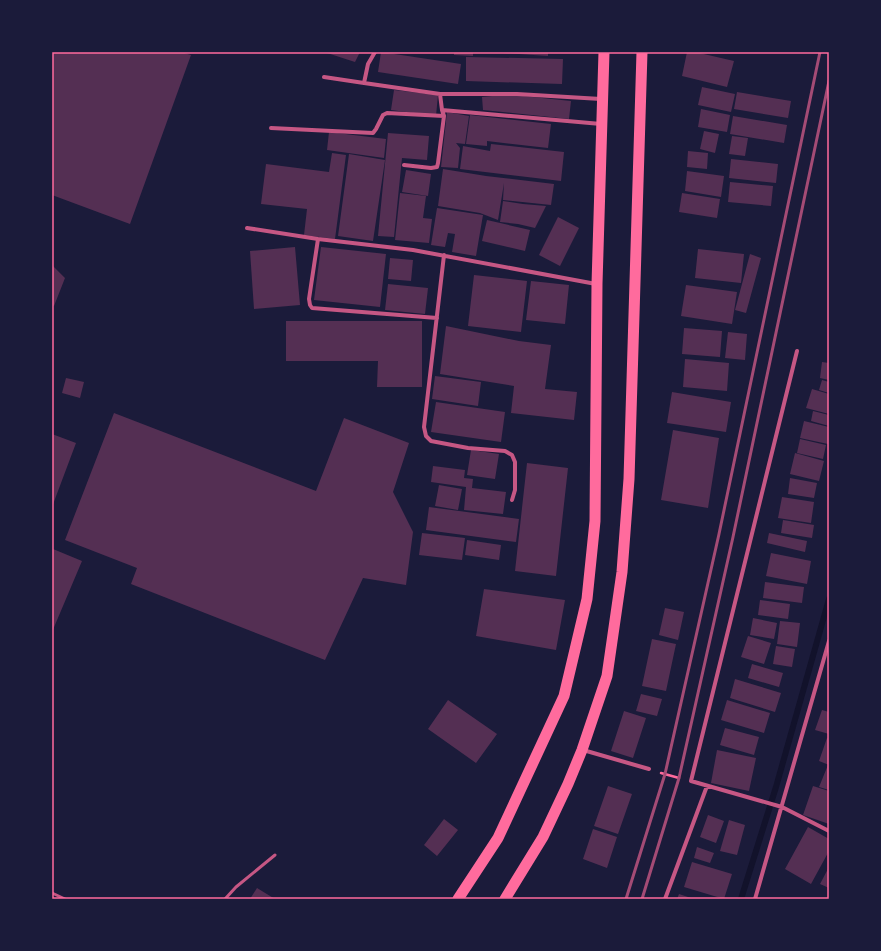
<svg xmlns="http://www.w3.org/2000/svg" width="881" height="951" font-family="Montserrat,sans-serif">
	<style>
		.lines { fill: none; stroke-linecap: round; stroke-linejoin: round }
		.stream { stroke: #12122b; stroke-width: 6 }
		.building { fill: #542f53 }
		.path { stroke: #ff6b9d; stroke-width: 2.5 }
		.service { stroke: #c65784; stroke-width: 3 }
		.minor { stroke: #c65784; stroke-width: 4 }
		.trunk { stroke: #ff6b9d; stroke-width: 11 }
		.rail { stroke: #a44b75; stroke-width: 3 }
		.neatline { fill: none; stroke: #ff6b9d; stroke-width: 1.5 }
	</style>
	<rect width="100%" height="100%" fill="#1b1b3a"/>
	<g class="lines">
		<!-- stream -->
		<path class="stream" d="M741 899 776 787 829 599"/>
	</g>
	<!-- building -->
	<path class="building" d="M52 52H181L191 55 130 224 52 195Z
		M324 52H360L355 62Z
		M381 52 461 64 458 84 378 72Z
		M454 52H473V56L454 55Z
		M503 52H548V56L503 53Z
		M687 52H695L734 61 727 87 682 76Z
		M466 57 563 59 562 84 466 81Z
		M702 87 735 94 731 112 698 105Z
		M394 90 438 95 436 116 391 110Z
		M737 92 791 101 788 118 734 109Z
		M502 95 523 96 571 101 569 119 483 110 482 97Z
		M701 109 730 115 727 132 698 127Z
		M447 112 469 116 465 144 456 143 460 148 458 168 441 167Z
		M470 115 551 124 548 148 487 141V146L466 144Z
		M733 116 787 125 784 143 730 134Z
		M704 131 719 134 715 153 700 149Z
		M329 132 386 139 384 158 327 150Z
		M388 133 429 136 427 160 402 158 394 237 378 236Z
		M732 136 748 138 745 156 729 154Z
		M491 144 564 152 561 181 460 169 463 146 490 151Z
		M688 151 708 153 707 169 687 167Z
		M332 153 346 155 335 239 304 235 307 209 261 204 266 164 329 172Z
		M349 154 385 160 373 241 338 236Z
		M731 159 778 164 776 183 729 178Z
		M443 169 486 176 554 184 551 205 503 200 504 183 498 220 480 213 438 206Z
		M406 170 431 174 428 196 402 192Z
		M687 171 724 176 721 197 685 191Z
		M730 182 773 186 771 206 728 202Z
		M400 193 426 196 423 218 432 219 429 243 395 240Z
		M682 193 720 199 717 218 679 212Z
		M503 201 523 204 546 206 535 228 518 224 500 222Z
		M437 208 483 215 476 256 452 252 455 234 448 233 445 247 431 245Z
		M558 217 579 228 560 266 539 255Z
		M487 220 530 230 525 251 482 241Z
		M295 247 300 305 254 309 250 251Z
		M321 247 386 254 380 307 314 300Z
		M698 249 744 254 741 283 695 278Z
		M750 254 761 258 746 313 735 310Z
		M390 258 413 260 411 281 388 279Z
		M52 265 65 278 54 306 52 305Z
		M474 275 527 281 521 332 468 326Z
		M531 281 569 285 565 324 526 320Z
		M388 284 428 288 425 314 385 310Z
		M686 285 737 292 732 324 681 316Z
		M286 321H422V387H377L378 361H286Z
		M446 326 519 341 551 345 545 389 577 392 574 420 511 413 514 386 440 374Z
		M684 328 722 331 720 357 682 354Z
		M728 332 747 334 745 360 725 358Z
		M685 359 729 363 727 391 683 387Z
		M822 362 829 363V380L820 378Z
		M435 376 481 382 478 406 432 399Z
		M66 378 84 382 80 398 62 393Z
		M822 380 829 382V393L819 390Z
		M812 389 829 394V414L806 408Z
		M672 392 731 402 726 432 667 423Z
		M436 402 505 412 501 442 431 432Z
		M813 411 829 415V426L811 421Z
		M114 413 316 491 344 418 409 443 393 492 413 532 406 585 363 578 325 660 131 584 137 568 65 540Z
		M804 421 829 427 828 444 800 438Z
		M673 430 719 438 708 508 661 500Z
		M52 434 76 443 52 507Z
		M800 439 826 445 823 459 797 453Z
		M471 450 499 454 495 479 467 475Z
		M795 453 824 461 819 481 790 474Z
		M527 463 568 468 556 576 515 571Z
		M433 466 465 470 464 478 473 479 472 488 506 492 503 514 464 510 466 487 431 482Z
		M790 478 817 483 814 498 788 494Z
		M439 485 462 489 458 510 435 506Z
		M782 497 814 502 811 523 778 518Z
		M429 507 519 519 516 542 426 530Z
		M783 520 814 525 812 538 781 533Z
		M422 533 465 538 462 560 419 555Z
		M769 533 807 541 805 552 767 543Z
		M467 540 501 545 499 560 465 555Z
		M53 549 82 561 52 632V550Z
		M771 553 811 561 807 584 766 576Z
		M765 582 804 587 802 603 763 598Z
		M484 589 565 600 556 650 476 636Z
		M760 600 790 604 788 619 758 615Z
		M665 608 684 612 678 640 659 635Z
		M753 618 777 623 774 639 750 635Z
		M780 621 800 623 797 647 777 644Z
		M748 636 771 643 764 664 741 657Z
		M652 639 676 644 666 691 642 686Z
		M776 646 795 649 792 667 773 664Z
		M752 664 783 673 779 687 748 678Z
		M735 679 781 693 775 712 730 698Z
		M641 694 662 699 657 716 636 711Z
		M448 700 497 734 476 763 428 729Z
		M727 700 770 713 764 733 721 720Z
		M822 710 829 712V734L815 730Z
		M624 711 646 718 633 758 611 751Z
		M725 728 759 737 754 755 720 745Z
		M827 738 829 739V765L819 761Z
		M717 750 756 758 749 791 711 783Z
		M828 765 829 766V790L819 787Z
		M608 786 632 794 618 834 594 826Z
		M813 786 829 791V824L803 815Z
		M708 815 724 821 716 843 700 837Z
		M444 819 458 830 437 856 424 845Z
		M729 820 745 825 737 855 720 851Z
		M808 827 829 839V851L811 884 785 869Z
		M593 829 617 837 607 868 583 859Z
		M697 847 714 853 710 863 694 858Z
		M692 862 732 874 724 899 684 887Z
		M829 867V888L820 884Z
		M257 888 275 899H250Z
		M679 894 694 899H677Z"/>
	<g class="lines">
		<!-- path -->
		<path class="path" d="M661 773 679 778"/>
		<!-- service -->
		<path class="service" d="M52 893 65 899
			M225 899 236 887 275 855"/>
		<!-- minor -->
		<path class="minor" d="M375 52 368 64 364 83 440 94 442 110 601 124
			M324 77 364 83
			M440 94H517L601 99
			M271 128 373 133 376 129 383 115 387 113 444 116 442 110
			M404 165 431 168 437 167 438 163 444 116
			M247 228 318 239 413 250 596 284
			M318 239 309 299 310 305 312 308 437 318
			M444 255 424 427 426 436 431 441 468 448 505 451 512 455 515 462V490L512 500
			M797 351 691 781 782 807 829 831
			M583 750 649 769
			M665 899 707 786
			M755 899 829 641"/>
		<!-- trunk -->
		<path class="trunk" d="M458 899 498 838 564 696 587 599 595 521 597 284 604 52
			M505 899 543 837 568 784 582 750 607 676 622 572 629 479 642 52"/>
		<!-- rail -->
		<path class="rail" d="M626 899 665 774 719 534 820 52
			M642 899 679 778 733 537 829 81"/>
	</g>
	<!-- border -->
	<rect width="881" height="951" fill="none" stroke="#1b1b3a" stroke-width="106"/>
	<rect x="53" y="53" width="775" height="845" class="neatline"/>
</svg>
